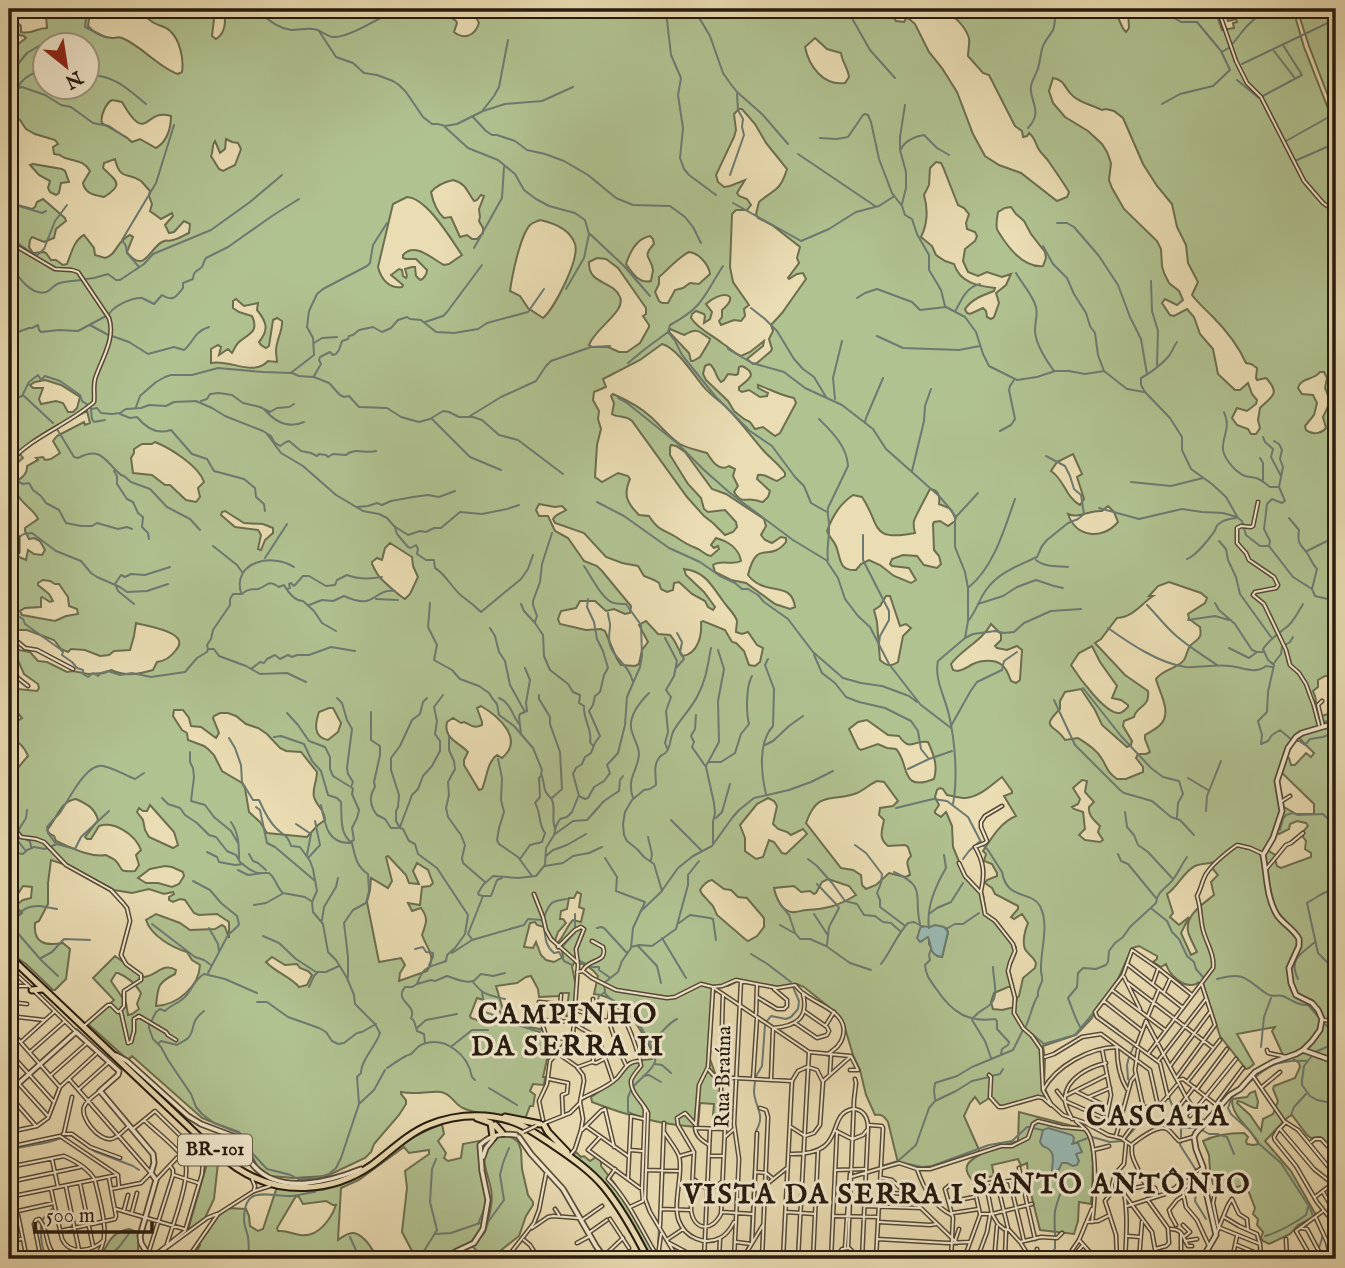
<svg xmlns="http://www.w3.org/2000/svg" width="1345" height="1268" font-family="'IM FELL English',serif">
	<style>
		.green { fill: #b1c291; stroke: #6c6e4f; stroke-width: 2; fill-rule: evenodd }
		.water { fill: #9abab4; stroke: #6c7a71; stroke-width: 2 }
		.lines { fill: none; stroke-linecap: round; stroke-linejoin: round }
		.stream { stroke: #6c7a71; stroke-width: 2 }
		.minor-casing { stroke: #574a36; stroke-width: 5 }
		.tertiary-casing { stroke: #574a36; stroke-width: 7 }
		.primary-casing { stroke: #261a0d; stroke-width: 9 }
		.minor { stroke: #f1e8ce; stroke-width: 2 }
		.tertiary { stroke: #f1e8ce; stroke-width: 3.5 }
		.primary { stroke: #eadcb3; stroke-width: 5 }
		.minor-bridge-casing { stroke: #574a36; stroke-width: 5; stroke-linecap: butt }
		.minor-bridge { stroke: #f1e8ce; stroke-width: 2 }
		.labels { text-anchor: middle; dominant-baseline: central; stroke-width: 6; stroke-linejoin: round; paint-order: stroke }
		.shield { fill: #f1e8ce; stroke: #635847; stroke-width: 2 }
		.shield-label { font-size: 19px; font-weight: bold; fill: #261a0d }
		.street-label { font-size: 21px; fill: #261a0d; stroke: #f1e8ce }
		.district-label { font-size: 28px; font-weight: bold; letter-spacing: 2px; fill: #261a0d; stroke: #f1e8ce }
	</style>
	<rect width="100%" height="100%" fill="#eadcb3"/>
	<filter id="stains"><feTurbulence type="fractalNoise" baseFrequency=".00286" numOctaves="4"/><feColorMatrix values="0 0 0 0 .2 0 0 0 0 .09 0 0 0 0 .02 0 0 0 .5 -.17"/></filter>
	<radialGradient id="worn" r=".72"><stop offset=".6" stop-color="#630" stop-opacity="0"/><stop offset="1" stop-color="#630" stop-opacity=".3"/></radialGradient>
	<!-- green -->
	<path class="green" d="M43 9H63L73 15 82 12 83 9H97L89 19 88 26C94 33 102 37 112 38 118 38 117 36 122 38 142 46 159 68 178 74L182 72C184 59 180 39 169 30 165 26 159 26 154 23 148 19 142 14 136 9H175L180 14 184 15 195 9H206L214 19 212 36 216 39C226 33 227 18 222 9H439L456 21 457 23 454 32C464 40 475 36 479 23L477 19 466 9H888L896 21 904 22 907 17 915 24 929 52 942 68 957 92 973 134 985 156 999 165 1021 173 1057 201 1067 197 1069 192C1063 182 1056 172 1049 162 1046 157 1041 154 1038 148 1035 142 1035 138 1029 133L1027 136 1023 137 1022 131 1015 126 989 75 983 73 968 56C968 50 970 43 969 38 965 26 955 16 944 11V9H1113V12C1122 19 1119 26 1126 32L1129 28 1128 11 1123 9H1215L1222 30 1234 28 1233 23 1237 22 1236 19 1228 21 1225 9H1293L1304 47 1336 129V682L1330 676H1325L1318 680V687L1313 691 1315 696 1319 717 1334 712V706H1336V721C1309 730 1291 729 1282 761 1280 768 1277 775 1276 782 1275 792 1282 801 1281 810 1279 826 1270 842 1262 856L1274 911 1293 931 1299 940C1295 954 1282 982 1294 994 1295 995 1303 999 1304 999 1313 1004 1318 1011 1322 1020 1316 1039 1306 1047 1289 1056L1283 1055 1272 1031 1275 1027 1237 1034 1254 1064 1249 1068 1246 1069 1220 1036 1203 984C1192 981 1203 983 1192 985 1181 986 1169 974 1166 964L1161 967 1153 962 1157 959V956L1139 946 1132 948 1118 979 1091 1019 1076 1035 1043 1046 1045 1059 1044 1086 1051 1103 1039 1096 1003 1106 999 1105 991 1097 980 1104 975 1097 970 1103 964 1116 980 1152 1018 1141 1019 1112 1084 1129C1097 1146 1092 1183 1091 1204L1079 1202 1078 1221 1074 1234 1040 1230 1029 1186 1027 1163 1021 1166 1018 1159 992 1165 994 1176 972 1180C961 1167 968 1161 981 1154L980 1152 926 1169 898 1163 888 1122C884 1116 882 1114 875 1115L866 1095 860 1070 853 1055 845 1028 835 1012 804 987 797 984 783 987 738 981 728 986 718 987 714 994 713 1000 710 1059 721 1090 717 1127 714 1128 712 1126 714 1104 700 1103 698 1127C662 1125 625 1115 592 1102L591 1097 616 1080 628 1065 634 1061 652 1059 655 1057C642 1032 626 997 594 994L598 976C592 968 584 962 574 963L572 967 577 991 573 1017 566 1016 569 993H561L560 996 539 997 538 989 531 976 526 977 517 983 496 986 507 1023 540 1029 544 1031 546 1038 545 1043 548 1055 543 1077H545L544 1085 533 1084 530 1091 535 1095 533 1106H530L525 1119C506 1117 480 1116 463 1108 454 1104 452 1094 441 1092 428 1091 415 1095 401 1092V1094L406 1100V1104L399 1115 374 1144 371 1152 365 1158 327 1176 294 1178 270 1176 257 1166 241 1134 202 1118 132 1056 128 1060 88 1024 114 1000 93 978 115 956 144 977C156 976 163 962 176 970L175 974C157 983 158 987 156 1006 177 1005 199 987 200 965L192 960 187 952C173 948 151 936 146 920L156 914 180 923 190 930 215 929 222 925 225 927 229 938V922L217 914 199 915 194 913 185 900 180 899 173 902 169 900V897L174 894 173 892 164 894 149 889 132 893 114 890 69 866 51 860 48 883V904L39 921 35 923C33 944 46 946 63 943L70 949 66 979 55 990H53L26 964 9 952V944L17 936 15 924 17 917 22 913 15 906 23 900 31 898 32 887 23 886 16 897 9 889V868L10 865 9 864V784L16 770 28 756C24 746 19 742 9 737V727L22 718 9 702V688L37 691 39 688 38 684 24 674 13 649 30 652 38 661 47 662 67 672 73 671 88 674 104 673 111 670C126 677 138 674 153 670L157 662C165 661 171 657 176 650 192 632 146 626 136 623L134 636 130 650 114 651 109 655 100 656 85 650 71 649 68 652 61 649 54 640 27 630H17L15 629 9 616V520L13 529 10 531 15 545V549L13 550 14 554 17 553 19 557 26 560 28 550 34 554 42 555 45 550 40 541 34 538 29 539 25 531V528L38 519C36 512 24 505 19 497L10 501 13 510H9V483C17 482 28 476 27 466L38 460 36 458 43 457 45 460 51 459 60 453 53 441 57 436 84 422 85 425 90 423 87 411 65 422 19 453 23 458 14 466 9 479V190L14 204 32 209 35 207 37 202 43 199 65 218 66 221 56 229 54 238 44 242 32 237 30 240 29 247 33 253 44 252 46 253 51 260H56L63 265 67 264C71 254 74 240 84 235L94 248 95 255 105 258C118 254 116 241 130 235L133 237 127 252C144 275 150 248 162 242 169 239 166 242 173 240 179 239 184 235 189 233L190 224 184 221 174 232 169 233 165 225 173 216 172 213 161 219 150 211 152 204 149 196 150 191C149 190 142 182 141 181 128 172 120 181 115 159L104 163 103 168C116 181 125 184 104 197 95 195 85 194 83 183L90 171C83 160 77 162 65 158 54 153 66 156 54 154L53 147 58 144 55 140 35 134 26 129 20 120 9 114V45H17L26 38 24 36 13 34 9 31V14L21 26V32C32 35 36 28 47 28L46 16ZM815 38 827 49 841 53C842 62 848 68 849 77L845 83C823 86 809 66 805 47ZM46 46H88V88H46ZM1053 78C1064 80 1064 86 1070 93 1077 102 1092 105 1102 110L1106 109 1114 111 1123 118 1143 164 1157 186 1172 204 1177 227 1186 245 1188 263 1198 282 1192 295C1198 303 1205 309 1212 316 1226 330 1238 345 1246 363L1251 364 1257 368 1256 378 1257 380 1266 378C1281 394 1272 396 1260 408L1258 420 1260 428 1256 434H1251L1248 429 1237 425 1232 418 1237 408 1247 411 1256 404 1257 400 1252 394 1248 383 1240 390H1235L1218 374 1213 349 1200 334 1194 317 1187 309 1174 316 1170 315 1162 303 1165 299 1177 305 1183 300 1179 291 1169 283 1164 273 1162 266 1161 249 1157 241 1124 209 1112 188 1109 180 1111 163 1107 152 1102 144 1088 131 1065 117 1053 103 1049 91ZM112 100 122 102C148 147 144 107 171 116 171 128 167 142 156 148L140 139 132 142 126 137 102 123C100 116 106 103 112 100ZM739 109H742L755 124 766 143 787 169C780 192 774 189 759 202L756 214 758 218 772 225 800 247 797 258 799 263 788 278 789 279 797 274 803 273 806 279 782 313 771 325 773 331 769 339 772 349 771 351 757 363 753 364 747 359 763 346 764 341 750 352 741 356C732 352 730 348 722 343 711 334 699 330 691 318L692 314 696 311 704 314 705 316 704 323 710 319 712 312 706 304C721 290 742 293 722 310V317L719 321 721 325 734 320 741 321 745 316 744 309 749 305 733 282 730 267 732 214 736 210H747L751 205 747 199 739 196 737 193 745 180 730 186 724 187 718 182 716 175 734 137 736 130 734 114ZM226 139 232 142 238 143 241 149 235 165 223 171 219 169 211 156C214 151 211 146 215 141L220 153 225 149ZM936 162 941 163 943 167 958 205 964 208 969 214 966 223 967 229 975 232 977 236 975 241 965 249 963 261 968 272 978 276 987 272 1002 277 1011 274 1006 285 996 293 999 303 994 317 991 319 987 317 986 311 983 308 970 314 967 313 965 309C972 299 983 295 994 291L995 288C978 286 960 283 954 264L945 261 936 255 932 246 921 237C928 223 928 209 924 195L929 185 930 168ZM453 180C466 183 467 192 474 201L477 200 481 195 484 196 479 209 480 217 479 221 483 228V233L477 239H472L467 235 460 237 451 217 444 218C436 211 433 202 431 192 437 185 444 182 453 180ZM407 197C427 198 451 239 462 255L449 264 444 265C431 258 415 242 403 255V258L406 259H416L427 270C427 274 424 279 420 280L416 276 415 267H412L405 269 407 276 406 278 403 276 402 270 399 269 391 275 403 285 402 287C389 289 381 279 378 267L392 208 393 204ZM1011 207 1016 214 1024 221 1031 234 1045 252 1046 258 1043 266C1026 268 1012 252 1003 239 1002 237 998 232 997 229 996 224 997 217 998 212L1005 208ZM540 220C554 223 570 229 575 244 580 259 554 309 543 318L528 308 520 296 510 291C512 276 520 236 530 225 533 222 536 222 540 220ZM650 236 653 239 654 244C641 258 651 256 653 270 653 271 651 280 651 281 639 284 632 273 626 264 630 252 636 239 650 236ZM689 252C699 253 709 265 710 274L699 284 690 283 683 288 675 290 668 303H662L659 301 655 292 659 284V277C669 269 677 258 689 252ZM597 258 606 259 618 268 646 308V314L643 316 649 325V327L640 343 627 352H619L608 347H592L589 345C595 328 626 312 620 297 613 280 588 285 589 262ZM236 299 244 306 258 303 257 310C267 322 269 330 259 342L261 345 266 348 269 346 273 320 277 318 282 321C283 331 276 340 276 351 276 355 277 358 277 362L268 361C253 377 230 359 211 363V349L218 345 221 347 219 355 228 349 232 353C234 350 235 346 238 343 247 334 260 333 252 316L239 312 233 308V301ZM670 329 684 335C697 328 698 330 710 339L709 342 700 357 693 361H691L689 353 669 332ZM662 344C677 348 693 374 703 386 710 395 719 400 727 408 740 421 751 436 763 450 770 458 779 464 785 473V476L777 481C771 479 764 473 758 475L757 479 770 491 768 497 763 502C760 502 757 500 754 500 744 498 742 504 734 492L738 486 733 476 735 469 729 466C719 472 712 461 707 453 698 450 689 449 680 444 669 437 661 426 651 417 640 407 627 400 613 394L611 396 614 403 612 414C618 418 626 415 632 421L687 497 704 516 713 523 725 535 733 532 737 527 736 522 725 510 708 512 704 509 701 498 688 484 670 455V448L671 445 676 446 685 452 712 489 726 494 764 519 766 526 761 535 765 540 772 543 781 537 786 538V542C769 564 757 537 748 575 766 598 791 579 795 607L790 609 775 604 746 583 731 580 715 572 713 565C722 559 732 566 741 561 739 548 727 541 716 538L711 545 714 548 718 546 719 549 711 556C704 555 703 551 696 548 688 545 683 542 676 537 662 529 658 530 649 516L639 515C627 503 623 495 630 479L628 476 618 473 602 482 595 477 597 445 601 429 598 419 599 411 593 400 594 392 606 387 603 379 640 360ZM709 364C716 367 715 377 721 382L724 380 728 374 736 375 738 374 739 367 742 366C759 374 748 380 739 387V390L742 392 749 390 760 397 767 396 768 393 758 388V385C770 389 779 395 794 398L796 403 780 433 775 436 763 427 755 429 750 422 744 419 734 411 728 401 706 380 703 374 705 366ZM1320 372H1324L1327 378 1325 388C1332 403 1329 404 1323 417L1326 428C1321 434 1312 435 1306 430L1305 426 1314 415 1317 403 1313 395 1302 394 1298 388C1301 377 1313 381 1320 372ZM45 380 61 385 80 397 77 408 73 412H68L63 403 56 401 41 404 39 399 43 388H33L30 385 35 382ZM155 442C170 448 199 466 204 482L198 488 200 497 196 502 186 500 170 485H165L152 475 133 473 131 458 134 453V449L142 444H152ZM1073 454 1082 474 1077 477 1084 499 1080 505C1066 498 1064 479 1051 471L1057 462ZM930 489C939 490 940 497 939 504L949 508 956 517 955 521 948 526 940 521 934 522 933 524 934 550 939 556 941 564 937 568 924 565 917 556 903 555 892 559 890 564 892 566 909 568 916 580 911 583 894 576 880 565 869 560 861 564 856 570C838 571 841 558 836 546 833 539 829 537 827 531 833 515 840 504 853 495L862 497C881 525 869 542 915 533 914 529 913 525 914 521 914 519 928 493 930 489ZM539 504 555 507 562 506 566 510C562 513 556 514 553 519L555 523 584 533 606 557 622 563 638 566 644 576 654 580 659 583 661 589 667 592 673 590 674 583 679 582 692 594 705 601 708 607 713 610 715 607 704 592 686 575 684 569C705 571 712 586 723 601 727 607 735 614 737 621 737 624 736 628 736 632L742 634 748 632 757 645 763 648 760 662 755 666 749 665 744 651 736 643 732 642 725 630 703 621 701 622C702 636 698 653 683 656 678 650 676 641 670 635L658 634 646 621 639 625 648 642 642 650 639 664 635 666 621 665 617 659 605 631 601 629 586 630 560 624 558 619 561 611 576 608 580 601H595L606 611 614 609 625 614 630 613 631 606 602 571 597 566 584 561 568 538 555 531 548 516H539L536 510ZM1108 506 1114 512 1118 522C1103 540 1076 538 1068 514 1078 519 1090 510 1102 511ZM225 511 244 523 263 524 273 528V533L265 540 261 550 258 549 261 535 258 530 235 527 221 515 222 512ZM390 543 412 557 413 566 418 577 410 594 405 599C401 597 380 579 378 575 376 572 374 568 372 564V562L377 558 382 560 385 548ZM43 580 50 581 55 584H59L68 597 69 606 77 609 78 614 66 616 55 621 22 615 20 611 25 608 41 607V598L42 597 50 602 53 601 49 594 38 585V583ZM1169 582 1201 593 1207 598 1205 603 1188 614 1189 619 1200 627C1202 638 1199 638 1191 645 1187 649 1187 655 1184 660 1177 669 1163 669 1156 679 1159 692 1173 713 1160 725 1156 729 1150 732 1145 735V739L1150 752 1146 754H1138L1136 758 1143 767V772L1126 779H1117C1107 772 1108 769 1102 759 1097 750 1087 744 1078 738L1065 740C1055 723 1039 730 1060 709V701L1065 692 1081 689 1095 710 1102 725 1127 747 1131 745 1132 741 1123 726 1124 721 1134 717C1137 705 1150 708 1148 691L1125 675 1095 643 1101 639 1117 618C1133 617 1140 605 1153 596H1149L1158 586ZM886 596H890L900 626 906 624 911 628 903 636 898 662C890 667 887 666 880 660L877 622 874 610 880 606ZM991 624 1001 634V640L995 646 997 648 1007 650 1017 646 1022 650 1020 680 1016 683 1011 681C1009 676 1007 669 1002 665 995 659 981 660 973 664 967 667 964 670 957 671L953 670 951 664C962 649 982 641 991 624ZM1092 646 1100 662 1117 686 1112 698 1121 700 1128 705V707C1125 710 1123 713 1119 713 1105 714 1078 676 1071 665L1079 653ZM481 706C498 716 525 739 502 758L497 755C487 762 487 778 482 789L479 790 464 765V760L468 752C459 742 443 739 447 722L453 718 461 723 464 722C471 725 474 729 482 725V722L477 708ZM329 708H333L341 723 338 732 328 740C313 737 315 724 319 712ZM174 710H183L189 718 191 726 201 727 216 738 219 733 213 718 214 716 220 713H228L236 716 246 724 258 728 267 734 280 748 286 751 301 752 317 772C317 781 312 789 314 797 317 807 325 810 325 820L318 825 307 837 267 833 260 822 249 812 245 788 242 783 222 771 214 755 208 749 204 746 188 740 187 733 182 730 173 716ZM867 720 888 735 899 736C911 753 913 739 928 742 934 755 938 766 934 779 899 793 910 763 896 749L887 748 878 744 861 750 858 748 849 729 858 722ZM1002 777 1012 791V793L1004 796 1016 816C1001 822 992 837 983 851L986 854 984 861 992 864 997 873V876L987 880 985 883 992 888 995 894 1018 906V909L1011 917 1014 919 1022 914 1028 923C1025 930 1022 942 1025 949 1028 955 1033 955 1036 963L1035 968 1023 978 1019 996 1017 998 1015 1007 1002 1010 993 1009 991 1002 994 993 1008 987H1013L1009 969 1016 953V947L997 923 986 914 983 894 965 876 953 847 952 826 947 814 946 812 941 817 935 813V811L939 805 935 797 937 790 940 788 943 789 947 795C953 796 959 798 965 798 980 797 991 785 1002 777ZM1082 780 1087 781 1085 792 1094 802 1089 807C1088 816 1094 820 1100 826L1098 832 1103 840 1100 842 1085 840 1079 835 1085 829C1084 823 1084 818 1083 812L1074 809 1072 807 1078 804 1080 799 1073 788ZM877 781 884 782 898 801 893 806 880 808 879 815 884 820C882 831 878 838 888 846L905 845 908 847 911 856C904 863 909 866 910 875L905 877 889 873 876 885 866 889 862 885 861 875 853 870 841 868 806 823C818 789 832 803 857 793 864 790 870 784 877 781ZM768 798 774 801 777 806 773 824 778 829 787 832 791 835 803 829 807 834 786 854 782 853 774 842 769 840 763 857 756 859 745 851V838L740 825 757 804ZM76 799C87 804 95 808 98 820L85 837 87 839H91L99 826C114 821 135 834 141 850L136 855 139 865 135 871C116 872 125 870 115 860 112 858 109 857 106 855 90 858 70 847 56 841L54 836 50 834 47 830C57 819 60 801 76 799ZM150 805 174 832 178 845 173 848 149 837 145 830 143 820 137 812 139 808 143 811H147ZM388 856 406 875 409 883 419 884 413 871 417 863 428 870 433 883 430 886 422 887 420 905 408 903 412 911 421 908C429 919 426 923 422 935 427 949 437 956 427 971L399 981 400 973 405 965 401 958 379 962 367 902 370 890 371 878 388 888 392 881 386 857ZM1218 861 1212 868 1218 875 1211 882 1214 895C1203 904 1185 915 1188 931 1189 937 1194 945 1197 952L1191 955 1181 933 1189 917 1179 925 1170 917 1173 913 1167 894C1178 887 1183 872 1195 866 1202 863 1210 864 1218 861ZM165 866 172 867 183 872 184 876 179 884 172 887 158 883H146L138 878 150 869ZM828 879 849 886 856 895C838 906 827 909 806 910 803 910 799 912 795 912 783 914 776 898 774 888L794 886 801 892 810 891 814 894 816 893 822 882ZM712 880 724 889 731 890 738 897 747 898 764 918V927L757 936 748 941 745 939 717 915 713 906 702 894 700 890C703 885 706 881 712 880ZM577 892 581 894 579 907 584 909 581 922 573 920C566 927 564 937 557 943L562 951 563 957 554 962 546 960 541 955 536 942 533 948 524 947 530 923 535 922 537 925 544 927 555 941 558 932 566 923 563 919H560L561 911 567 909 569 898H574ZM921 927 946 928 948 932 942 957 937 956 929 944V937L927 936 922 941 919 932ZM272 957 285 965 297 964 300 968 308 971 312 975 307 985 299 987C291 977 275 972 266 962ZM116 973H118C128 977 135 983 141 993L137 1004 139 1009 132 1014 128 1015 126 1003 111 981ZM477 998C489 1001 500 1007 504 1020L485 1023 471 1018 470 1016Z
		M1297 9H1336V117L1309 46Z
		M33 164 62 169 65 171 69 182 61 183 59 193 56 195 50 192 48 188 50 181 39 175 30 165Z
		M1336 724V1153L1320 1137 1311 1138 1307 1135 1292 1115 1287 1118 1265 1141 1291 1171 1316 1215 1312 1218 1298 1225 1290 1234 1269 1244 1263 1241 1261 1238 1263 1232 1257 1225 1258 1219 1253 1214 1255 1208 1248 1190 1241 1186 1223 1190 1213 1184 1210 1170 1209 1155 1203 1141C1215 1135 1231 1133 1244 1133L1248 1137 1246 1141 1247 1144 1253 1145 1259 1144C1252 1129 1231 1117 1232 1099L1247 1097 1250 1093 1255 1091 1258 1102 1257 1108C1250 1108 1245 1102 1238 1101L1237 1103 1250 1115 1261 1131 1263 1119 1273 1114 1278 1101 1273 1089 1274 1086 1295 1078 1300 1067 1299 1063 1292 1058C1312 1048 1336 1024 1314 1003 1307 996 1297 997 1293 987 1286 965 1297 960 1301 940 1296 927 1283 922 1277 910 1268 893 1270 874 1264 856L1268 850C1271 853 1274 854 1277 856L1275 859 1277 866 1281 868 1311 857V853L1305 849 1306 841 1301 834 1308 826 1306 823 1297 821 1290 824 1289 829 1279 834 1276 832 1284 807 1296 814H1314V804L1281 772 1286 757 1289 758 1291 765H1295L1306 753 1311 757 1314 753 1298 737 1302 734Z
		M442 1124 444 1134 438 1141 446 1153 444 1158 448 1161 461 1158 463 1144 489 1139 480 1158 486 1199 484 1219 480 1230 471 1242 446 1255 441 1259H400L412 1251 402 1232 407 1188 405 1171 429 1154V1150L409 1153 404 1147 359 1180 341 1188 338 1240C342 1237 348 1232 354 1233 364 1235 374 1250 377 1259H193L200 1245 198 1244 216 1218 228 1208 246 1209 249 1216 250 1226 258 1231 263 1229 277 1187C304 1192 333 1191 358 1176 377 1165 393 1150 412 1138 422 1132 432 1128 442 1124ZM296 1196 299 1197 303 1204 326 1201 333 1205H336C331 1219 318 1238 300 1235 292 1234 287 1230 278 1231L277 1228Z
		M506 1136 513 1138 518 1142 521 1150 522 1169 528 1195 533 1202V1205L526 1216 519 1236 495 1255 477 1251 472 1246C486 1237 494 1205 491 1189 486 1165 477 1159 496 1137Z
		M576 1152 581 1157 584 1156 590 1161 596 1157 601 1160V1166L615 1184 659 1259H652L614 1198 572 1157Z
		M210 1153 218 1163 214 1199 205 1218 188 1230Z
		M129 1229 139 1233 138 1250 133 1259H99C109 1244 109 1233 129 1229Z"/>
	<!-- water -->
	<path class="water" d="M935 925 944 927 948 932 942 957C928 955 932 945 928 937L920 942 917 938 921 926 930 927Z
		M1048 1128 1072 1135 1074 1138 1073 1143H1078L1082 1152 1076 1154 1079 1161 1077 1165 1073 1166 1067 1163H1062L1058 1171H1052C1052 1163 1056 1153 1047 1148 1040 1144 1045 1149 1040 1142L1043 1130Z"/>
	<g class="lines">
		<!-- stream -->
		<path class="stream" d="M80 9 86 18 85 27 105 37
			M254 9C267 17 275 28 291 30 299 30 306 28 313 29 320 29 325 36 333 37 347 39 383 16 397 9
			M490 9 492 12
			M663 9 667 20 671 55 681 78 678 95 683 128 680 158 684 169 689 175 716 195
			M694 9 710 36 723 73 730 83 737 92 762 114 788 144
			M850 9 853 20 870 50 895 78
			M1109 9 1112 16
			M1159 9 1181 22H1197L1221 51 1230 70 1213 86 1180 94 1162 104
			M1236 9 1247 11 1263 10
			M88 13 91 9
			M319 31 336 57 353 63 364 73 377 75 393 81 399 85 406 92 423 117 432 124H438L445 126 457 124 483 111 505 104 542 101 573 87
			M1274 51 1294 77
			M1222 52 1230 47 1246 27 1265 9
			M1242 64 1336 19
			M9 71 13 70 27 53 57 35
			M88 75C114 75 127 88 146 104
			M1237 80 1259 98 1302 75 1283 45
			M18 87C23 77 33 74 42 68L46 69
			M9 91 22 87 45 95 61 105 71 107 93 123 109 126 125 137
			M483 110 494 96 499 87 508 40
			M472 116 486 131 492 135H497L515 141 527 150 545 154 564 161 588 175 616 198 633 205 670 206 685 217 693 227 701 243
			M445 127 468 148 498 160 515 174 524 190 536 199 549 206 575 213 585 220 589 234 584 258 566 289
			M1028 128C1044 111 1029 102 1031 86 1032 81 1035 76 1037 71 1040 64 1040 57 1042 49 1044 41 1049 37 1053 30 1056 23 1054 16 1056 9
			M820 138 837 139 848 137 863 115 865 114 868 115 871 122 879 159 892 193 902 206 905 215 912 219 917 234 929 255V270L941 290 945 306
			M1286 141 1336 113
			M901 149C905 141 915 136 924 135L937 148 949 155
			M798 154 875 206
			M1297 160 1336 143
			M1330 169 1336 166
			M730 175 744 135 742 127 743 119 738 110 737 94
			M733 203 801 241 829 229 856 212 879 206 893 197
			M902 204 906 188V172L900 150V137L905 105
			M9 205 19 206 42 213 46 211
			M1057 223H1067L1074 227 1099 256 1118 285 1130 317 1141 339 1147 374
			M590 234 624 266 650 296
			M9 237 36 256 44 249 55 221 67 205
			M1043 246 1053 264 1067 278 1074 294 1086 313 1090 326 1095 333 1098 355 1104 371 1127 389 1144 392
			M474 248 502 198 504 167
			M9 263C16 273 30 297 46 292 51 291 54 284 60 283 67 281 75 281 82 280
			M139 267 127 253 126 246 122 240 156 183 174 125
			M1016 273C1022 284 1033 295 1036 307 1038 315 1035 322 1035 330 1035 344 1046 360 1054 371
			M86 279 94 278 108 274 116 280H120L144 264 153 254 211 230 250 202 282 175
			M1151 281 1152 311 1158 331 1157 365
			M857 298 865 293 877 289 912 302 920 310 946 307 965 317 976 332 983 354 989 366 1017 380 1037 377 1055 371H1069L1085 374 1104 371
			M751 308 765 319 777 331 794 359 803 369 814 377 826 397
			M956 310C962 298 967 287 980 284
			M109 314C114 306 132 297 142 298 144 299 152 303 154 304L162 295C173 302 176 297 183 288V283L193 279C193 269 201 271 203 265 204 262 204 260 206 258L228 247 272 216 299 199
			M425 322 443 316 447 312 482 265
			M90 325 110 336
			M668 332 675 341 682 355 715 396 750 431 772 446 795 477 804 486 811 503 827 512
			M9 334 14 331 18 332 29 328H32L38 325 39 330 41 332 59 330 78 331 106 316
			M112 336 129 342 148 354 174 347 184 350C194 342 193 332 209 327
			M877 336 903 348 959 350 980 346
			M1177 342C1173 347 1172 353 1168 357 1162 364 1149 374 1141 378V385L1145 392 1170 418 1182 437V450L1191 469 1212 484 1226 497 1238 518 1242 521 1246 535 1260 546H1269
			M314 343 322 338 337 337
			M728 349 752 363 784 372 805 388 842 405 873 429 886 449 939 496 952 511 955 518V547L965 572 968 588V621L965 638
			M628 363 645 349 668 332 670 325C704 307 704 295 723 266
			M292 372 314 355 313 338 307 327 309 311 317 294 323 289 367 266 370 263 373 245 387 223
			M314 376 321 364 319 360 320 357 330 352 333 355 336 354 339 350 342 341 348 339 349 336 353 335 359 330 373 327 382 332 391 328 398 320 407 317 410 319 421 320 436 332 454 333 478 329 487 323 528 312 544 289
			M24 396 53 423
			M618 398 627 403 677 443 704 470 730 493 793 540 826 560 838 578 845 599 858 616 870 627 889 664 920 704
			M835 399 833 378 842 341
			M201 401 207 399 210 394 219 393 232 395 243 403 260 407 270 412 277 408 289 407 294 404
			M9 405 17 398 22 396 29 382 38 375 41 380 45 376 60 381 80 395 82 401 88 405
			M90 407 91 409 97 408 101 413 112 414 120 413 126 409 141 408 149 405 166 406 174 402 196 401 212 408 225 416 263 431 271 436 274 442 280 446 286 442 289 441 301 451 311 453 317 456 319 454 326 455 328 457 333 454 346 455C354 447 366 454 376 451
			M136 407 140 396 156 382 165 377 171 375H192L218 368 263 372 292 373 299 376 314 377 329 383 340 395 344 397 349 396 359 407 387 408 401 417 419 422 430 419 443 411 449 412 459 417H473L482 420 499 435 518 440 563 474
			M264 409C275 422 288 429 304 422
			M91 410 92 419 94 422 105 420
			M1224 412C1230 427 1225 430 1223 445 1221 456 1235 472 1245 476 1248 477 1252 477 1256 478 1262 480 1266 484 1270 487H1278
			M120 414 130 418 137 417C146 428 157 435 171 430L192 454 207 459 214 471 244 479 255 488 256 497 264 504 265 511
			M470 416 501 397 536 381 546 366 551 361 591 347 610 346
			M432 419 470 457 501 470
			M819 419C832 432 847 446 848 466L828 508C827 514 829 519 829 525 830 537 826 548 828 560
			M865 423 866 418 883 378
			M57 429 74 457 78 458C101 446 104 460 121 475L124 476 131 482 150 489 167 507 190 519 200 530
			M1000 431 1011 425 1015 419 1009 390 1010 386 1014 380
			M267 434 281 453 303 466 336 495 363 511 379 514 387 518 394 526 408 535 420 531 426 532 434 528H441L460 512 482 514 507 509 519 505
			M1263 437 1265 442 1273 449 1271 457 1281 476
			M1274 441 1279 444 1282 450 1280 459 1283 467 1279 487 1285 501 1282 503 1272 499 1267 504 1264 529 1270 541 1269 546 1293 577 1312 589 1315 596 1336 601
			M1260 458 1263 463V480
			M114 471 117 476V484L127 499 133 502 138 513 143 517 142 527 148 533 149 539
			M912 471 924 421 925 406 931 389
			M1131 482 1171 486 1203 478
			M9 483 13 484 17 481 23 484 29 483 33 490 41 496 46 503 59 510 66 523 81 526H92L97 523 118 529 127 527 132 529
			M597 502 624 516 669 548 700 562 720 576 735 583 742 589H748L758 595 764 602 788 619 813 652 843 678 861 683 882 686 909 696 917 702
			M357 507 368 506 377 503 382 505 391 501 413 497 428 495 439 497 455 491
			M1099 508 1139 519 1182 509 1202 512 1223 513 1237 517
			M955 518 978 493
			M1289 518 1299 530C1297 543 1300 544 1307 553 1311 559 1312 564 1317 569L1312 589
			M395 528 397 534 408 547 411 548 416 545 418 549 417 554 426 560H434L435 568C446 574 453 590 463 597 470 602 475 606 481 612L521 579 528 569 533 555
			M863 535V560L889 611V620L880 636 879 643
			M19 537 24 534 32 533 56 551 81 561 91 573 97 577 120 587 127 592 147 591 168 584
			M1219 541 1226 549 1228 560 1236 577 1240 594 1271 637
			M213 546 237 565 242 572
			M12 548 16 540
			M9 550 10 549
			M1307 551 1329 540 1336 543
			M265 558 287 524
			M1187 559C1197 555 1207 541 1214 532 1218 526 1214 527 1220 523 1225 519 1231 519 1236 518
			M1036 560C1044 567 1057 566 1068 567
			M115 584 121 575 125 577 131 574 145 575 170 567
			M116 586 118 591 134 604
			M969 587C994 567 1005 527 1015 499
			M287 589 290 588 289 584 291 583 294 586 303 576H309L326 586 335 585 337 580 347 575C357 579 371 579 382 577
			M241 593C232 561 273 553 294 567
			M376 599 398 600
			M9 601 18 616 23 619 25 624 60 649 63 652 62 655 72 662 77 668 83 670V674L88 677 93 673 98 676 101 673 108 671 120 675 132 673 151 677 185 672 197 658 207 652 208 649 207 645 211 639 213 630 230 605V599L233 594H242C249 588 251 590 258 589 268 586 267 579 279 587L284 585C288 592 294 601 303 601L314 611 322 623 336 631
			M430 603 428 627 437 645 434 660 452 670 460 679 479 686 489 693 492 698 497 704 499 715 514 726 533 748 542 770 541 774C544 779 543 784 545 790 546 794 550 796 552 800 556 809 551 819 555 828
			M1215 603 1219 610 1235 624 1252 650 1257 652
			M521 604 524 611 535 623 543 635 544 656 550 670 568 684 573 692 580 695 579 703 584 706C583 719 593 732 590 742L593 746
			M978 604 1003 596 1017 587 1036 580 1054 586 1063 588
			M1303 604C1299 611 1294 620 1289 625 1280 633 1270 638 1263 649L1268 660 1274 665 1268 692 1267 712 1258 721 1262 735 1261 744 1268 741 1272 735 1280 730 1292 740 1299 741 1305 745 1310 739 1323 737 1330 734 1336 735
			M309 605 322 600 333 601 344 596C377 611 371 589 395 591
			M1147 605C1155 613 1162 622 1171 631 1184 644 1201 654 1217 665
			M608 613C608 617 610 621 610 625 610 633 607 640 611 648 618 662 628 664 633 682
			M969 620C976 611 979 600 986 590 999 572 1018 566 1037 557L1042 546 1047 540 1068 523 1078 519 1084 514 1081 495 1074 489 1070 476 1065 466 1046 456
			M1188 620 1215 616 1229 620
			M535 622 537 616 533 605V601L540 582 542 564 552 533
			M490 628 495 636 499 652 505 661 510 685 525 712
			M1108 628C1129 643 1160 664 1186 667 1200 668 1215 664 1230 666 1242 667 1255 675 1266 666L1272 667
			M665 638 677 661 674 676 666 690 671 697 666 711 668 732 665 743 667 748
			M1229 648 1249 658 1257 652H1263
			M209 649H214L219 656 246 666 260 674 287 673 306 682
			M814 655 822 673 835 683 846 697 859 702 885 708 911 721 918 731 921 749 929 759
			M1274 663 1281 654 1282 647 1290 642 1293 637
			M676 668 684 659 680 653 682 642 677 633
			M251 669 260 662 264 663 267 659 275 655 280 659 288 655 292 657 297 655H309L331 647 355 651
			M1083 688 1121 736 1151 768 1163 777 1179 781 1183 794 1178 803 1177 817
			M539 695V699L550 717V724L560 752 562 789 552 798
			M337 698 342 703 347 720 352 729 347 768 348 774 353 782 351 787 353 789 352 794 359 810 357 818 352 828 354 840 352 841
			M499 698C511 703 512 715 519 724
			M1054 700 1075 745 1120 790 1124 793 1152 801 1171 817 1180 820 1194 835
			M921 705 951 728
			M371 712V740L380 746V755L374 782 375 787C369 796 370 806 377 815L385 819 391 828H398
			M287 713 298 725 309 741 325 747 330 757V769L333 776 349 786
			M696 715 695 729 691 736 694 742 692 747 706 767 714 803 715 813 713 822V843
			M1324 722 1336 718
			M951 726 970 692 977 682 1002 670 1004 661 1017 652
			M521 734 519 717 520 714 527 711 526 703 530 680 525 668
			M274 737 281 736 304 744 312 761 321 771 328 795 337 798 341 802C342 816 339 834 352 843 355 856 356 866 368 874L369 891 366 903 353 910 344 923 348 957V977
			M449 737V750L454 761 455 769 448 782 449 795 446 808 448 817 461 835 465 845 462 858 463 863 485 882
			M229 738 235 748 241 765 242 782 253 800H259C263 809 269 822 277 829 285 837 287 834 291 846L300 847 310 861 313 869 317 891 312 902 313 912 323 924 328 952 336 960 347 978 354 995 355 1004 375 1024 380 1033C376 1046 361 1060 361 1073L357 1077 359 1104
			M765 745 773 741 789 726 803 716
			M190 752V762L193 768 194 777 191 801 205 805 214 817 231 831 238 843
			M498 759 502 778 501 800 504 812 499 828 497 840 499 844 518 857 532 876
			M709 762H721L735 753 741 734 749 724C746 712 746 686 752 676
			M706 766 719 742 718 701 724 669 718 650
			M908 769 929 759 952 751
			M1188 778 1208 790
			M766 794C761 774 758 742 773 726L774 689 765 665 768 659
			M579 796 585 799 588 798 594 787 604 781 610 773 607 765 618 753 625 725 627 697 640 667 642 656 641 625 626 604C622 604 618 604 614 603 603 601 591 576 584 566
			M579 796 573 774 576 768 582 764 585 757 591 753 595 743 600 736 589 711 593 705 595 696 600 692 604 675 608 668 603 651 597 639 594 622 587 607 588 599
			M162 798 168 804 180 808 185 815 197 823 209 835 216 837 227 851 236 855 240 862 249 869 257 873H269
			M633 798C626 778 638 771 639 754 639 747 634 739 632 732 627 718 639 703 649 693
			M953 804C958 778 955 741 949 715 945 697 934 679 938 661L965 638 973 634 995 631 1004 633 1014 632 1024 623 1051 611 1081 609
			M321 805C325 824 327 844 351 843
			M256 807 260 810 267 843 275 847 314 880
			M896 808 933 799 947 801 968 817 982 844
			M9 810 18 791
			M1206 811 1207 796 1221 761
			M1125 812 1127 827 1134 835 1138 845 1148 852 1172 878
			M716 818 722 812 730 784
			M671 820 702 851
			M9 822 17 832V835L19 837
			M231 822C239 834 239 845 239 860
			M296 824 311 834 307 855
			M400 827 412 795 418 789 423 776 432 766 440 751V741L435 734 437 721 434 707 443 695
			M1280 830 1283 819 1286 815 1293 813 1298 815 1323 814 1336 827
			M18 831 26 818 27 810
			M555 834 573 821 587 820 604 801 619 791 620 780 623 776
			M9 837 18 841 25 850
			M648 837 652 854 651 860
			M25 839 30 841 31 847
			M56 844 48 833 47 827C51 822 55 818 59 814 68 802 85 763 103 766 114 768 124 775 135 779L144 773
			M855 845 866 853 882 874 881 883 877 893 880 900V907L904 925
			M983 845 988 850 1002 872C1007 901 1031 890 1040 906 1050 926 1040 950 1041 971 1041 973 1043 979 1042 981 1040 988 1037 989 1038 996 1033 1001 1030 1019 1025 1028L1044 1044 1075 1035 1094 1012
			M207 852 217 857 219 862 235 865 243 864
			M249 854 253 861 258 863 266 870
			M1118 854 1121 861 1128 864 1156 898
			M546 856 553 850 567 845 586 834
			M309 857 320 845 315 821
			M520 859 530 845 542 842 545 833C538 824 541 812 535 803L540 797 539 778 541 776
			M808 859 817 866 832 883 845 901 857 904 864 915 875 916 883 922 891 923 900 931
			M963 859 969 851 979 842
			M9 865 16 853 23 854 27 850 34 847 45 849 57 844 75 849 81 837 109 811
			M545 866 563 863 573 856 589 853 602 847
			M238 870 248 875 263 873
			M894 872C928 887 913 896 920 924
			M270 874C276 879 277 888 283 893L305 897 311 901
			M193 881 210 890 221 903 237 916 239 924 238 926 228 935 208 973
			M817 884 837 905 839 908 829 927 827 945
			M662 891 654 864 644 857 637 849 627 841 624 835 623 824 625 812 632 800 644 790 650 789 656 785C656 776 653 766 659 758 663 752 663 757 667 751 671 745 670 737 674 730 681 718 691 709 698 695 706 680 708 664 711 648
			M483 896 479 895 478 893 483 885 493 876 518 878 536 876 545 865 546 848 554 835 556 826 560 819 567 817 572 812 578 797
			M780 904 789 915 795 933
			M254 905 266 903 282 894
			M40 906 57 909
			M1152 909 1167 921 1172 932 1179 939 1187 956 1194 962 1196 969 1203 977
			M640 912 661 892 678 868 693 856 712 846 732 818 739 810 754 798 789 790 811 782 833 771
			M575 914V930
			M814 914 827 934
			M929 914 937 908 951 902 963 883
			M544 917C550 902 551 901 567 899
			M322 920 324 907 336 887 338 878
			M9 923 41 960 58 976
			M679 923 690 915 710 918 713 919 716 940
			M152 924 195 957 204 960 211 965
			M780 925 796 934 800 939H810L826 946 850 963 871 970
			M13 927C17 913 24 906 39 906
			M209 928 218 944 219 952
			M597 928 601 927 604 928 627 953
			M929 928C926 908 936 885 946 868L944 855
			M946 929 955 924H963L979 913
			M263 936 279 943 296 959 316 972H326L339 966
			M662 938 686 978
			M472 939 468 934 483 896H491L497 880 502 878
			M638 946 657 966 661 983
			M562 947 575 932
			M631 947 639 945 652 946 676 929 688 885V875L699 861
			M415 949 423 947 426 952 433 953V957L429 965
			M931 949 929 955 930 960 925 965C926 977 931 981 937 990 952 1012 968 1023 995 1019L997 1021V1029L1009 1042 1008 1045 1002 1049 1001 1054
			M452 953 472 940 524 925 528 919 542 920C547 932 542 943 554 953L559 952 564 961 572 965
			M751 954 766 963 791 982
			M41 958 52 952 64 939 90 940
			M580 961 592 967H599V970L609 977
			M881 964C891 951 896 936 908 923L914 922 923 927
			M1335 970 1318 953 1307 903 1320 895 1328 891 1336 876
			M1217 979C1246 971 1245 979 1267 994 1273 998 1276 994 1283 996 1292 1000 1299 1006 1308 1005L1320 1019
			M1298 979C1288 959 1302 953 1315 942
			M473 982C484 996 489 995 505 999
			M417 984C424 964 429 968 446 961L447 955 455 948 465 934 468 915 437 868 418 854 415 844 409 841 403 829 400 828 396 821V811L398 807 399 795 391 770V758L400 746 412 720 420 714 423 702 427 698
			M309 987 314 976 317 973
			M482 992 485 1012 502 1018 507 1022 540 1032
			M605 993C609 1000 627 1010 634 1018 640 1023 657 1055 655 1062 652 1071 639 1079 633 1087
			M257 1002H267L288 1017 319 1028 326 1032 332 1041 338 1044 344 1043 357 1033 362 1032 376 1024
			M595 1009 599 996 605 992 604 983 618 972 622 961 631 948 633 928 645 902 616 891 617 877 605 858
			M1097 1015 1118 1030
			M973 1018C978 1012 981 1011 987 1007 1001 999 993 980 993 967
			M972 1020 985 1041 991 1058
			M767 1021 771 1016 786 1019 791 1017 798 1009 799 1001 793 987
			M151 1022 156 1012 160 1009 165 1011C171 1005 179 1003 185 997 192 990 194 980 204 974L225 979 257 993
			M1323 1023 1328 1027 1336 1038
			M149 1024V1028L153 1039 161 1047 168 1060 191 1094 196 1107 202 1114 214 1123 239 1132 246 1140 253 1154 267 1169 291 1175 298 1179H314L329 1174 336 1168 341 1158 359 1104 374 1090 385 1070
			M417 1028 426 1020 457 1014
			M583 1028 589 1015
			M1081 1028C1077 1024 1071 1005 1068 998L1077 987 1078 973 1083 968 1096 969 1106 965 1108 962 1109 951 1115 943 1123 937 1130 927 1156 903C1157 893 1163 890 1170 883 1177 876 1181 865 1187 857
			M650 1042C661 1036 666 1024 677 1019
			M159 1043 161 1041 177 1045C181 1042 185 1041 188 1038 196 1030 189 1022 204 1011
			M425 1043 424 1034 417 1031 414 1021 411 1018C418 1005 393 1001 405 987H412L417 984 431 980 435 981 447 976C454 978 465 984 473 981 476 980 478 976 481 974L493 976 505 973
			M1336 1043 1315 1052 1304 1066 1302 1081V1085L1310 1096 1317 1100 1336 1104
			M452 1046 472 1030H488
			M1261 1047 1264 1017 1271 998
			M1131 1053 1134 1045
			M1308 1061C1265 1058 1261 1075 1232 1097L1228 1108 1231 1114 1250 1131 1258 1143 1281 1163 1310 1208 1313 1216
			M655 1064 662 1065 671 1073
			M387 1068C393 1064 400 1059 406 1056 407 1055 409 1055 411 1054 415 1051 417 1046 423 1044 446 1036 468 1055 472 1077L475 1080
			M643 1076 649 1075 661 1082
			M991 1076 1000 1074 1003 1069
			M755 1078 762 1066 765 1025
			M1128 1079 1127 1065 1129 1057
			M489 1088 517 1105
			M631 1090 628 1097V1112L642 1118
			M1169 1098 1174 1109
			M935 1099 934 1091 935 1083 957 1076 972 1067 1013 1050 1023 1030
			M1333 1101 1336 1088
			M1175 1111 1181 1124V1139
			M1291 1115 1294 1107 1306 1094
			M1033 1128 1042 1130
			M1183 1128H1198
			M1200 1129 1209 1134H1217L1227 1137 1234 1154
			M63 1137 68 1135 72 1136 94 1151 133 1166 139 1170
			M1092 1137 1110 1142 1122 1141
			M1126 1138 1135 1128 1140 1112 1152 1113
			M1181 1142 1180 1145 1196 1170
			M1072 1144 1088 1138
			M645 1147 646 1119
			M9 1150C26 1145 45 1145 61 1138
			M899 1162 922 1167 932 1166 989 1145 1012 1141 1027 1127H1030
			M882 1166 898 1161 916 1145 929 1108 935 1101 956 1091 972 1081 989 1077
			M868 1171 880 1167
			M1197 1173 1198 1175
			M853 1175 865 1171
			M1198 1179 1195 1201 1206 1219
			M643 1188 645 1157
			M644 1197 648 1209 654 1220
			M1315 1219 1323 1235 1319 1248
			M42 1220 53 1208
			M42 1221C39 1231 42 1250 47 1259
			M478 1224 485 1207 486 1196
			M657 1225 659 1228 658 1244
			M436 1234 451 1233 480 1223
			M1055 1236C1055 1228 1054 1219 1055 1211 1059 1191 1066 1194 1057 1170
			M1265 1236C1280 1232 1293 1224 1306 1215L1308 1207
			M350 1237 360 1259
			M750 1243 756 1131C766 1114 755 1108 754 1092 754 1088 755 1084 755 1080
			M475 1244 485 1232 488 1222 504 1200 500 1175 503 1163 509 1148
			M1313 1256 1317 1252
			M106 1259 119 1247 131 1231
			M248 1259C249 1252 249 1244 248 1237 247 1231 244 1226 244 1220 244 1183 268 1197 292 1196 300 1195 307 1193 315 1192
			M419 1259 437 1230 430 1202 432 1169 436 1159
			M743 1259 744 1254 749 1245
			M1050 1259 1055 1248V1238"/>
		<defs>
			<path id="minor" d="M1220 15 1236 61 1247 83 1261 97 1304 181 1323 203 1336 212
				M9 242 55 269 72 270 78 272 109 318C116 339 101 360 95 379 93 388 95 394 94 402 68 425 32 436 9 463
				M9 498 12 515 9 524
				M1258 502 1253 526 1251 527 1241 526 1237 528V543L1246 553 1249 560 1274 577 1278 585 1276 588 1255 592 1253 595 1264 604 1286 650 1290 665 1299 673 1306 684 1314 706 1319 725
				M10 521 18 538V552
				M9 641 18 642 25 648 37 650 73 669
				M9 666 18 678 28 686
				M1322 701 1318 705 1323 726
				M1282 801 1290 796
				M9 825 15 829 21 837 36 839 44 842 66 865 111 890 123 903 127 908 130 921 121 955 126 964 141 975V980L124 991V1006L120 1011 118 1012 111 1005H108L84 1026
				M959 863 965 876 981 893 985 914 995 921 1013 944 1015 951 1010 963 1008 971 1015 998 1014 1013 1023 1028 1032 1036 1041 1049 1043 1090 1051 1104 1063 1115 1086 1123 1108 1135 1121 1138 1131 1145C1138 1140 1157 1124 1167 1129 1171 1131 1175 1138 1179 1141L1193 1137
				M1267 868 1286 845 1291 843 1303 833
				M981 891C985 874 984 862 975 847L985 843 987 841 981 827V822L985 816 1002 806
				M534 894 543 917 546 930 551 939 577 962
				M1127 964 1183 1008
				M9 968 30 987
				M583 970C590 958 608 963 603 947L592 941
				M577 972 583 971 592 978 616 990 667 998 675 997 701 984 713 987 722 986 736 980 777 988 795 985C796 986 802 993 803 993 817 1005 849 1012 843 1036 841 1045 835 1049 828 1054
				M1124 977 1140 1009
				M1128 983 1213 1048
				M1153 983 1158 969
				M9 986H27
				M714 988 809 1052 850 1056
				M1112 990 1165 1030
				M34 991 75 1031
				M1164 992 1170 979
				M757 997 777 1009H784L787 1006V1000L774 989
				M593 999V1014
				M1104 1001 1141 1030
				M9 1002 27 1004
				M539 1002 559 1004
				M576 1010 609 1022 618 1048 626 1065
				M121 1012 128 1043 131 1042 134 1031V1019L139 1016 166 1032 168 1035 176 1040
				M756 1014 757 985
				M9 1016 44 1020
				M1148 1016 1159 989
				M559 1019 561 995
				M609 1020 611 1006C628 1016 634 1042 640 1060
				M1324 1020 1336 1022
				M1146 1021 1186 1097 1203 1123
				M795 1023 817 1038 827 1035 829 1031 827 1027 804 1011
				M826 1025 834 1012
				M774 1028C796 1026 809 1018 803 994
				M9 1029 59 1086
				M547 1037 569 1039
				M22 1041 54 1012
				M1137 1045 1146 1021
				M1117 1047C1117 1061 1120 1078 1127 1089
				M1102 1049 1111 1095 1106 1119
				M1138 1050 1135 1070 1143 1106
				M1267 1050 1268 1053 1287 1057
				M9 1052 53 1101
				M30 1052 64 1022
				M1148 1054 1213 968C1215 955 1206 942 1203 930 1200 918 1201 907 1197 896 1201 889 1202 881 1206 874 1213 863 1226 853 1237 845L1250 848 1263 854
				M1045 1057 1054 1054 1082 1037 1101 1034 1150 1070 1158 1106
				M593 1061 595 1039
				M1158 1061 1206 999
				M1170 1066 1210 1012
				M578 1067 592 1062 596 1063 604 1059
				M709 1070 715 1077 791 1081
				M850 1070H858L851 1056
				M9 1073 48 1116
				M830 1073 831 1055
				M51 1075 86 1044
				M989 1075 991 1077 990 1097 999 1107H1003L1038 1097 1043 1098 1051 1105
				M1253 1076 1284 1121 1298 1130 1336 1176
				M1177 1077 1215 1025 1202 985
				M69 1079 151 1173 141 1183 111 1189
				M549 1079 568 1083 567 1093 562 1095 563 1116
				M753 1079 757 1018
				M771 1079 773 1029
				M1178 1080 1183 1079 1187 1082 1219 1107
				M823 1081 850 1057
				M1187 1082 1220 1040
				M1262 1087 1280 1072
				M79 1089 109 1062
				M1197 1089 1227 1049
				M1043 1090C1057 1065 1089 1048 1117 1047
				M100 1091C95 1095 86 1101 84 1107 80 1118 99 1141 111 1139 118 1138 124 1130 129 1126
				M1057 1091 1065 1101 1119 1125
				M1075 1091 1108 1107
				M9 1095 36 1126
				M1065 1096 1107 1075
				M1089 1097 1110 1088
				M1168 1097 1160 1063 1097 1017 1095 1012 1123 975 1132 950 1158 968 1192 995
				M581 1099C593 1092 607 1088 617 1078 625 1069 627 1061 640 1061L641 1066C638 1070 632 1076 631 1081 630 1093 644 1103 648 1113L645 1199 650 1212 678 1259
				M1216 1104 1243 1068
				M760 1108 766 1110 768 1117 762 1259
				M1178 1108 1194 1087
				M855 1109C865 1111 868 1119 868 1128L862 1259
				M9 1112 16 1105
				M1190 1116 1236 1059
				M1072 1119C1069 1112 1064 1105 1065 1098 1066 1078 1089 1067 1106 1063
				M144 1120C155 1131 176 1146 184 1159 193 1173 172 1227 167 1244
				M543 1120 539 1101 547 1084 550 1061 573 1035 578 965 576 949 584 929 581 927 575 930 558 947
				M1076 1121C1080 1125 1085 1128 1088 1133 1098 1149 1095 1203 1092 1222
				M545 1123 570 1113 580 1103
				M696 1123 699 1085 708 1067 713 988
				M1285 1123 1278 1130 1274 1137 1275 1140 1296 1166 1317 1202 1329 1217 1336 1238
				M696 1125 685 1113 677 1118 678 1125 694 1152 691 1210C694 1231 712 1232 721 1214L725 1129 695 1128C696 1137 702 1140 709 1145
				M869 1125 882 1126 883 1128 876 1259
				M587 1127 628 1156
				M791 1127 805 1136 814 1133 820 1125 823 1082 817 1070 808 1067
				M718 1128 720 1125C722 1082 721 1038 723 995
				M133 1129 155 1111 199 1154 203 1163 202 1174 185 1231 156 1254
				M1280 1129 1314 1169 1333 1184 1336 1190
				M582 1130 601 1111 605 1109 614 1147
				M836 1131 852 1139
				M9 1132 37 1126 48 1118 60 1087 96 1054
				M664 1132C668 1139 676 1148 679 1156 684 1172 672 1204 679 1221 685 1237 704 1246 720 1238 726 1235 731 1228 734 1222
				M64 1133 72 1097
				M63 1134H72L90 1147 120 1158
				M1116 1136 1131 1081 1136 1075
				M600 1137 588 1150 640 1188
				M725 1137 734 1129
				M1124 1138 1132 1127 1138 1109 1161 1104 1177 1085
				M853 1139 863 1135 868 1129
				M1311 1142 1315 1139H1321L1336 1155
				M1132 1146C1130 1160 1139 1166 1141 1178
				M9 1147 60 1136 118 1175
				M630 1150 642 1151
				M1093 1150 1109 1146
				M791 1154C850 1155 824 1114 853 1109
				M570 1155 575 1149 581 1130 583 1119 580 1102 584 1081 583 1075 576 1066 550 1048 541 1020 573 1022C582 1032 592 1031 599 1040L613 1081
				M680 1156 694 1152
				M711 1156H723
				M52 1159 58 1187
				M9 1167 64 1156C75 1161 89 1169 95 1180 100 1205 114 1239 94 1259
				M1019 1168 1035 1239
				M615 1169 608 1179C630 1202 642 1232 659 1259
				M917 1169C924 1189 933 1206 952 1215
				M646 1170 678 1171
				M836 1170 865 1169
				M9 1171 27 1259
				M1118 1171C1129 1199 1127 1229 1125 1259
				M756 1172 766 1173 772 1178
				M174 1175 198 1183
				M118 1176 119 1187
				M1121 1176 1136 1173 1146 1184
				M851 1177 899 1163 917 1169H930L1001 1146H1012L1028 1138 1033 1124 1038 1121 1062 1127 1085 1129
				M628 1178 631 1116 644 1119
				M882 1178 892 1180 957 1243
				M157 1179 189 1145
				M252 1179 255 1186 254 1190
				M695 1180C703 1190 712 1190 722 1182
				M9 1182 80 1167
				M1010 1182 1024 1241
				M80 1183 93 1246
				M997 1183 1008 1228
				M767 1184 787 1168
				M986 1184 992 1214 1032 1204
				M950 1185 945 1189 953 1218 951 1259
				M66 1187 79 1250
				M1177 1187 1182 1188 1186 1207 1197 1220 1209 1246
				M1184 1188 1203 1175
				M1216 1188 1213 1203 1218 1227 1260 1244
				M51 1189 62 1239C70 1256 93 1251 104 1240
				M1125 1190 1149 1185 1155 1188 1157 1196
				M880 1192 906 1194
				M1323 1192 1336 1215
				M1124 1194 1152 1232 1155 1249 1166 1246 1169 1243 1168 1228 1147 1199
				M9 1197 117 1175
				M1315 1197 1336 1181
				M949 1202 974 1197
				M864 1206 921 1208
				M1127 1206 1165 1194 1176 1187 1184 1179 1202 1168
				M630 1207 643 1201 642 1189 645 1110 643 1105
				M116 1209 184 1229
				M555 1209 559 1215
				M661 1209 690 1210
				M1092 1209 1079 1240 1096 1259
				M124 1210 128 1195
				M18 1211 54 1203
				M132 1212 137 1193
				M722 1212 752 1214
				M786 1212 815 1214
				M953 1213 979 1209
				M980 1214 974 1187 976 1184 1021 1180
				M981 1214H992L998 1224 1004 1229 1009 1230 1020 1242 1031 1259
				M834 1216 877 1217
				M1224 1217 1239 1226 1257 1234 1260 1244 1261 1259
				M1316 1218 1327 1242 1331 1259
				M610 1219 629 1248
				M582 1220 602 1206
				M879 1222 930 1225 936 1224
				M1087 1222 1098 1221 1108 1216
				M1176 1225 1171 1216 1169 1210 1177 1200 1183 1196
				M1183 1225 1190 1232 1185 1236
				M660 1226 664 1123
				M532 1228 548 1217 553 1216 578 1218
				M1301 1228 1307 1229 1323 1259
				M1171 1229C1183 1229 1183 1238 1188 1246H1192
				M60 1231 115 1219 116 1216 109 1178
				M590 1232 607 1220
				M1181 1233V1259
				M1216 1234 1228 1205 1232 1199 1239 1214 1247 1219 1248 1230
				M1128 1236 1140 1237
				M1237 1236 1234 1250 1237 1254 1247 1259
				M668 1239 683 1229
				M877 1239 947 1243 969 1242
				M1286 1239 1287 1259
				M524 1240 530 1245 539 1259
				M955 1241 959 1229
				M1185 1241 1197 1239
				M9 1242 21 1239
				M736 1242 751 1244
				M1020 1242 1041 1237 1057 1238 1062 1233
				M577 1243 590 1236
				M669 1243 699 1259
				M752 1243 757 1133
				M9 1244 12 1259
				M1237 1245 1261 1255
				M845 1248 850 1174
				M848 1248 854 1100 856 1083 855 1079
				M149 1251 173 1175V1170L170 1166
				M158 1254 207 1218 217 1214
				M575 1254 577 1259
				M839 1254 842 1249 849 1248 853 1252 852 1259
				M605 1255 623 1238
				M853 1255 923 1257 939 1259
				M658 1256 661 1234
				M1012 1256 1015 1259
				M1072 1258 1083 1245
				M41 1259 34 1224 36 1220 39 1219C50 1231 43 1245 58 1259
				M187 1259 218 1214 254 1191 270 1186
				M506 1259 534 1223 539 1210 546 1174
				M523 1259 533 1251
				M704 1259 710 1130
				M719 1259 720 1239
				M734 1259 739 1159 734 1124 741 981
				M745 1259V1255L763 1225
				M783 1259 792 1081 798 1071 807 1067
				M798 1259 809 1052
				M813 1259 818 1151
				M831 1259 837 1131
				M964 1259 980 1215
				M977 1259 987 1232 990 1215
				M992 1259 995 1250 997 1226
				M1005 1259 1006 1230
				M1031 1259 1037 1254V1249
				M1066 1259 1079 1240
				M1089 1259 1090 1252
				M1117 1259 1116 1235 1105 1201 1112 1192V1185L1115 1174 1124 1164 1126 1143
				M1139 1259 1142 1222
				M1308 1259 1307 1250 1296 1231 1323 1211"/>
			<path id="tertiary" d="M1303 1050 1331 1060H1336
				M116 1055 127 1061 188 1116 201 1124 238 1138C244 1147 246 1158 254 1166 280 1196 331 1181 361 1169
				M9 1092 76 1032 119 1071 118 1075 100 1091 153 1154 154 1163 151 1173 156 1180 140 1236 141 1243 150 1258
				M519 1137 531 1154 563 1189 596 1246 601 1253 609 1259
				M483 1157 486 1148 495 1137
				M157 1255 159 1259
				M445 1259 455 1252 474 1243 483 1229 488 1200 482 1171 480 1145C492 1134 501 1133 516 1135
				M1202 1259 1216 1235 1204 1183 1203 1167 1196 1149 1194 1137 1196 1133 1230 1095 1240 1089 1255 1072 1273 1062 1296 1054 1303 1050 1312 1041 1320 1030 1322 1019 1318 1010 1312 1003 1296 995 1291 983 1289 968 1299 946V939C1294 929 1283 924 1277 915 1266 897 1267 875 1263 855L1273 838 1282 811 1277 781 1288 748 1296 737 1302 733 1336 723"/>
			<path id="primary" d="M9 956 208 1145C218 1153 227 1161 237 1168 279 1196 332 1193 372 1165 391 1151 407 1134 429 1125 458 1113 495 1112 523 1126 532 1131 541 1137 550 1143 569 1156 589 1169 604 1187 621 1208 636 1235 648 1259
				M32 990 42 989
				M505 1117 540 1124
				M477 1118 491 1123 493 1137
				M495 1125 502 1133
				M544 1125 548 1132 567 1152"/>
		</defs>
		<!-- minor casing -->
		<use href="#minor" class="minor-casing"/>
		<!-- tertiary casing -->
		<use href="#tertiary" class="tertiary-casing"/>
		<!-- primary casing -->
		<use href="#primary" class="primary-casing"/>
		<!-- minor -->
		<use href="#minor" class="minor"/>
		<!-- tertiary -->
		<use href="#tertiary" class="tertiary"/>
		<!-- primary -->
		<use href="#primary" class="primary"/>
		<defs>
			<path id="minor-bridge" d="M523 1132 536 1126"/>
		</defs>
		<!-- minor-bridge casing -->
		<use href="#minor-bridge" class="minor-bridge-casing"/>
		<!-- minor-bridge -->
		<use href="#minor-bridge" class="minor-bridge"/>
	</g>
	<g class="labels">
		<!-- shield labels -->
		<rect class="shield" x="178" y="1134.5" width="74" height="31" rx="5"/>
		<g class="shield-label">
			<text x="215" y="1150">BR-101</text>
		</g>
		<!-- street labels -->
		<g class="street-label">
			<text transform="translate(724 1077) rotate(-89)">Rua Braúna</text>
		</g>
		<!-- district labels -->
		<g class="district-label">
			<text x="568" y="1015">CAMPINHO<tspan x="568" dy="32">DA SERRA II</tspan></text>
			<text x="1158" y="1117">CASCATA</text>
			<text x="1112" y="1185">SANTO ANTÔNIO</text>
			<text x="824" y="1195">VISTA DA SERRA I</text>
		</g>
	</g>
	<!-- margin -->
	<rect width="1345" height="1268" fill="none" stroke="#eadcb3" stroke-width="35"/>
	<rect x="10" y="10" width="1324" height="1247" fill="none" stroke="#261a0d" stroke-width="3.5"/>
	<rect x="18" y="18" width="1310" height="1233" fill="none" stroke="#261a0d" stroke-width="2"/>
	<!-- north arrow -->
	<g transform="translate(66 66) rotate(150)"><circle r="33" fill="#f1e8ce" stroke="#a09681" stroke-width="2"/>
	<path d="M0-5L12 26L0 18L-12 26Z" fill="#8f2418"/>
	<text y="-10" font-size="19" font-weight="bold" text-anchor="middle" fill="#261a0d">N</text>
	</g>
	<!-- scale -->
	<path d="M35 1222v10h117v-10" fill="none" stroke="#261a0d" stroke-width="3.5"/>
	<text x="46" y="1222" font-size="21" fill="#261a0d" stroke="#f1e8ce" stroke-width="5" paint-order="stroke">500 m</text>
	<rect width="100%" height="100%" filter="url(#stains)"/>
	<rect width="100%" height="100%" fill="url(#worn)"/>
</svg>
